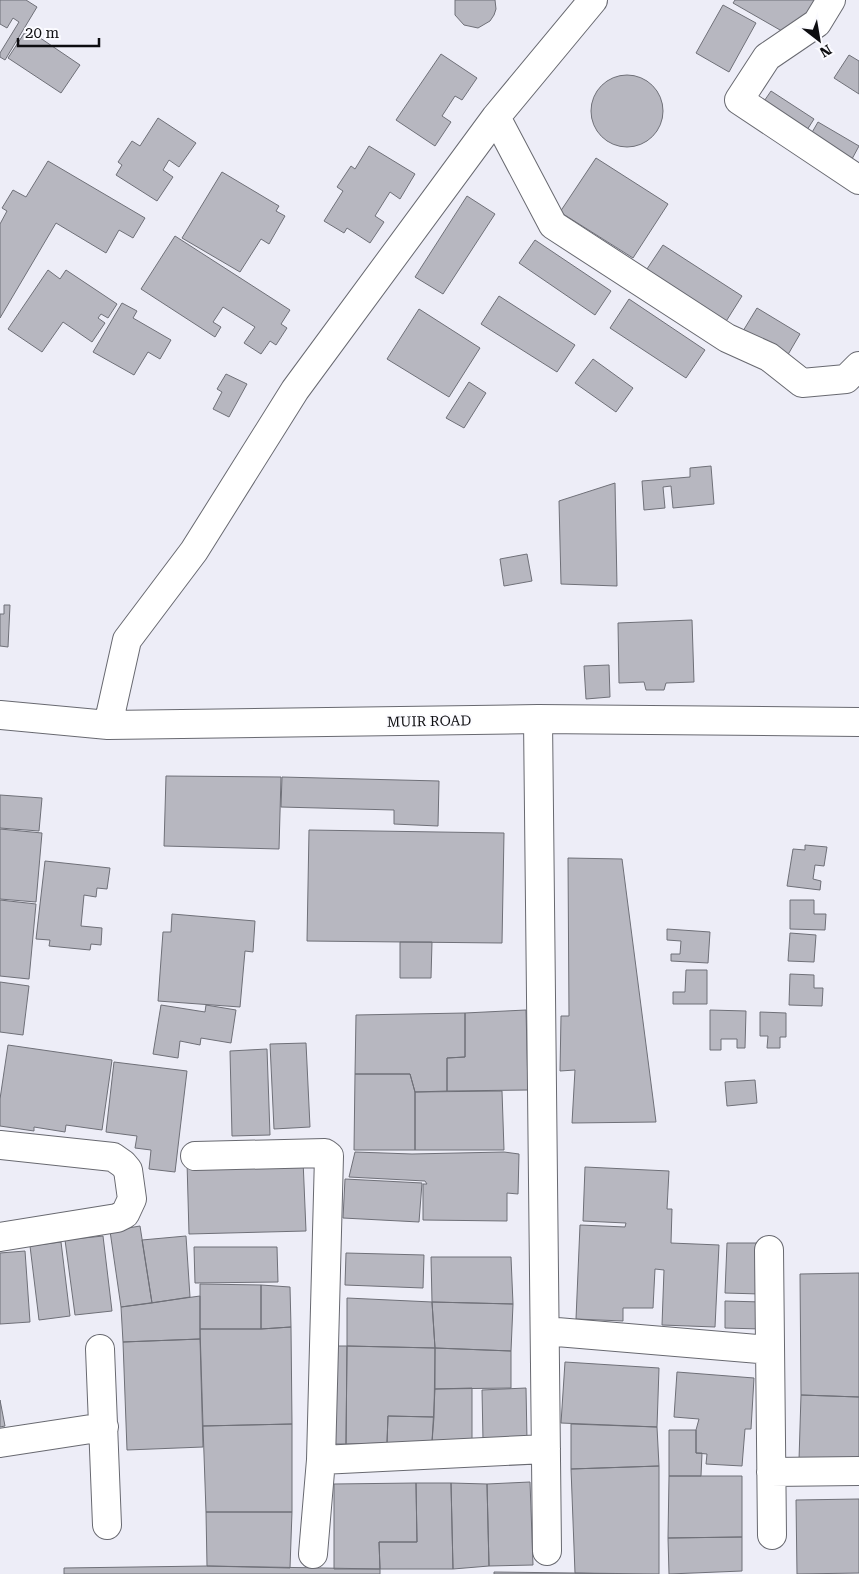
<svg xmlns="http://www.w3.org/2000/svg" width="859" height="1574" font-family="'Roboto Serif',serif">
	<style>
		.building { fill: #b7b7c0; stroke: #6f7078 }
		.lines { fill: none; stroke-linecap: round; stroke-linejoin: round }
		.minor-casing { stroke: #686970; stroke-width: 30 }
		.minor { stroke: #fff; stroke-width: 28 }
		.labels { text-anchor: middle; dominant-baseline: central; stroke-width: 4; stroke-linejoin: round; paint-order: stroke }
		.street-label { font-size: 14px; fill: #0d0d10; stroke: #fbfbff }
	</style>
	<rect width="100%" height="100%" fill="#ededf7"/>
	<!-- building -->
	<path class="building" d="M0 0H26L37 7 5 60 0 57V53L19 22 13 18 7 28 0 24Z
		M455 0H495L496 9 494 15 490 21 478 28 464 25 455 15Z
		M735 0H814L816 1 794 38 733 3Z
		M723 5 756 23 729 72 696 53Z
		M27 29 80 65 61 93 8 58Z
		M441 54 477 78 462 100 455 96 442 116 451 122 435 146 396 120Z
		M849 55 859 61V94L834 78Z
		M591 111a36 36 0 1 1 72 0a36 36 0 1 1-72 0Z
		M771 91 814 119 800 141 756 113Z
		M158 118 196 143 179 167 169 160 163 170 173 177 157 201 116 175 122 165 118 162 132 141 140 146Z
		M818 122 859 146 845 172 803 148Z
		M369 146 415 174 400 199 390 192 375 216 384 222 370 243 347 228 344 233 324 221 343 191 337 187 351 166 355 169Z
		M596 158 668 204 633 258 560 212Z
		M48 161 145 218 133 238 119 230 106 253 56 223 0 318V224L7 211 2 208 13 190 26 197Z
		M222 172 279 206 276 211 285 216 269 244 261 239 240 272 182 238Z
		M467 196 495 214 443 294 415 277Z
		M175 236 290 310 281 324 287 328 276 345 270 341 261 354 244 343 255 327 223 307 213 322 221 327 215 337 141 289Z
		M535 240 611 291 595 315 519 263Z
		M663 245 742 296 725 323 645 272Z
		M48 270 60 279 66 270 117 304 108 318 101 314 98 318 105 323 92 342 63 322 42 352 8 329Z
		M499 296 575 345 557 372 481 324Z
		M629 299 705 350 686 378 610 328Z
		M122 303 137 311 133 318 171 340 160 359 148 352 134 375 93 352Z
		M757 308 800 334 786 358 743 331Z
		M419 309 480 348 449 397 387 359Z
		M593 359 633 388 616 412 575 383Z
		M226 374 247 384 229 417 213 409 222 392 217 389Z
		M469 382 486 393 464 428 446 418Z
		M711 466 714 504 673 508 671 486 663 487 665 508 644 510 642 481 690 477V468Z
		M615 483 617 586 561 584 559 501Z
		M527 554 532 581 504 586 500 559Z
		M4 605H10L8 647 0 646V614H4Z
		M692 620 694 682 666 683 664 690H646L644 682 619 683 618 623Z
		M609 665 610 697 586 699 584 666Z
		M166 776 281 777 279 849 164 846Z
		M282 777 439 781 438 826 394 824V810L281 807Z
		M0 795 42 798 39 831 0 828Z
		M0 829 42 833 36 902 0 899Z
		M309 830 504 833 502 943 307 941Z
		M805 845 827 847 824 866 815 865 813 879 821 881 820 890 787 886 793 849 805 850Z
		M568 858 622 859 656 1122 572 1123 575 1070 560 1071 561 1016H569Z
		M45 861 110 868 107 889 97 888 96 897 84 895 81 926 102 928 101 945 91 944 90 950 49 946 50 940 36 939Z
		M0 900 36 904 29 979 0 976Z
		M790 900H814V914H826L825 930 790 929Z
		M172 914 255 921 253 952 245 951 240 1007 158 1001 163 932H171Z
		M667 929 710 932 708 963 671 961V954H680L681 941 667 940Z
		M790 933 816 935 814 962 788 961Z
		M400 942H432L431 978H400Z
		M686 970H707V1004H673V992H685Z
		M790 974 814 975V988H823L822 1006 789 1005Z
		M0 982 29 986 23 1035 0 1032Z
		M161 1005 205 1012 206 1005 236 1010 231 1043 201 1038 200 1045 180 1041 178 1058 153 1054Z
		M526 1010 528 1090 447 1091V1058L465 1057V1013Z
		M710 1010 746 1011 745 1048H737V1039H721V1050H710Z
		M760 1012 786 1013V1037H780V1048H767L768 1036H760Z
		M465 1013V1057L447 1058V1091L415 1092 410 1074H355L356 1015Z
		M306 1043 310 1127 274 1129 270 1044Z
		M8 1045 112 1060 102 1130 66 1125 65 1132 34 1127V1131L0 1126V1099Z
		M267 1049 270 1135 232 1136 230 1051Z
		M114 1062 187 1071 175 1172 149 1169 151 1150 135 1148 137 1136 106 1132Z
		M355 1074H410L415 1092V1150H354Z
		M755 1080 757 1103 727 1106 725 1082Z
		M502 1091 504 1150H415V1092Z
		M355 1152 412 1154 504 1152 519 1154 518 1194 507 1193V1221L423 1220V1184H427L425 1181 349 1177Z
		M303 1160 306 1231 189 1234 187 1162Z
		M585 1167 669 1171 667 1209H672L671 1243 719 1245 715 1327 662 1325 664 1270 655 1269 653 1308H623V1321L576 1319 580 1225 625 1227 626 1223 583 1221Z
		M345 1179 422 1183 419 1222 343 1218Z
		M140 1226 152 1303 121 1307 110 1231Z
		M103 1236 112 1311 75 1315 65 1240Z
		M186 1236 190 1297 152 1303 142 1240Z
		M61 1242 70 1316 39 1320 30 1246Z
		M727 1243H762L760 1294 725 1293Z
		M194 1247H277L278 1282 195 1283Z
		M25 1251 30 1322 0 1324V1253Z
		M346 1253 424 1255 423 1288 345 1285Z
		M431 1257H511L513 1304 432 1302Z
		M859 1273V1397L801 1395 800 1274Z
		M200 1284 261 1285V1329H200Z
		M261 1285 290 1287 291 1327 261 1329Z
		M200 1296V1339L123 1342 121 1307Z
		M347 1298 432 1302 435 1348 347 1346Z
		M725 1301 762 1302 761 1329 725 1328Z
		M432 1302 513 1304 511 1351 435 1348Z
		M291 1327 292 1424 203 1426 200 1329H261Z
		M200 1339 203 1447 127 1450 123 1342Z
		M325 1346H347L346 1444H323Z
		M347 1346 435 1348 434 1417 388 1416 387 1443 346 1444Z
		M435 1348 511 1351V1388L435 1389Z
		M565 1362 659 1368 657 1427 561 1423Z
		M677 1372 754 1378 751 1429H745L742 1466 706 1464 707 1454 696 1453V1430L699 1419 674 1417Z
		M472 1388V1441L432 1442 435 1389Z
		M526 1388 527 1440H483L482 1390Z
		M801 1395 859 1397V1461L799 1460Z
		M0 1400 5 1426 0 1427Z
		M388 1416 434 1417 432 1442 387 1443Z
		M292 1424V1512H206L203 1426Z
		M571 1424 657 1427 659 1466 571 1469Z
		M669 1430H696V1453H702L701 1476H669Z
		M659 1466V1574L575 1573 571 1469Z
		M669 1476H742V1537L668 1538Z
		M530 1482 533 1565 489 1566 487 1484Z
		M416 1483H451L453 1569H380L379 1542H417Z
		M416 1483 417 1542H379L380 1569H334V1484Z
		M451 1483 487 1484 489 1566 453 1569Z
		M859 1499V1573L797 1574 796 1500Z
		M206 1512H292L290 1568 207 1566Z
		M742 1537V1571L669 1574 668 1538Z
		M207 1566 380 1569V1574H64V1568Z
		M494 1572 575 1573 614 1574H494Z"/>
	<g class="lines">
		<defs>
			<path id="minor" d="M831 0 817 23 767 57 739 100 859 180
				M496 117 553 225 727 338 769 357 802 383 846 379 859 366
				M0 715 108 725 538 719 859 722
				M538 719 547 1551
				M108 725 127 640 194 551 295 390 496 117 593 0
				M0 1145 113 1157 123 1164 128 1170 132 1199 125 1214 117 1218 0 1237
				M195 1156 325 1153 329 1156 321 1460 546 1449
				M769 1250 772 1535
				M545 1331 770 1350
				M100 1349 107 1525
				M0 1443 104 1427
				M771 1472 859 1471
				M313 1554 321 1460"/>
		</defs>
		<!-- minor casing -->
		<use href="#minor" class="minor-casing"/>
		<!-- minor -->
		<use href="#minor" class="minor"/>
	</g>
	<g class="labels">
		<!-- street labels -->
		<g class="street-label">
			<text transform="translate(429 721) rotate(-1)">MUIR ROAD</text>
		</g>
	</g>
	<!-- north arrow -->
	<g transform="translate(819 40) rotate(149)" stroke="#fbfbff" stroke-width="4" paint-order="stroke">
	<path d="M0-4L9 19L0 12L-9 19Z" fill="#0d0d10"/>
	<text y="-8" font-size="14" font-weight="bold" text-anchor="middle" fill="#0d0d10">N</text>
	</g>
	<!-- scale -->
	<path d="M18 38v8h81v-8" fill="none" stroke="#0d0d10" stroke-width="2.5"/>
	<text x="25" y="38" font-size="15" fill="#0d0d10" stroke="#fbfbff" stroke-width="4" paint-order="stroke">20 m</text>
</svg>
